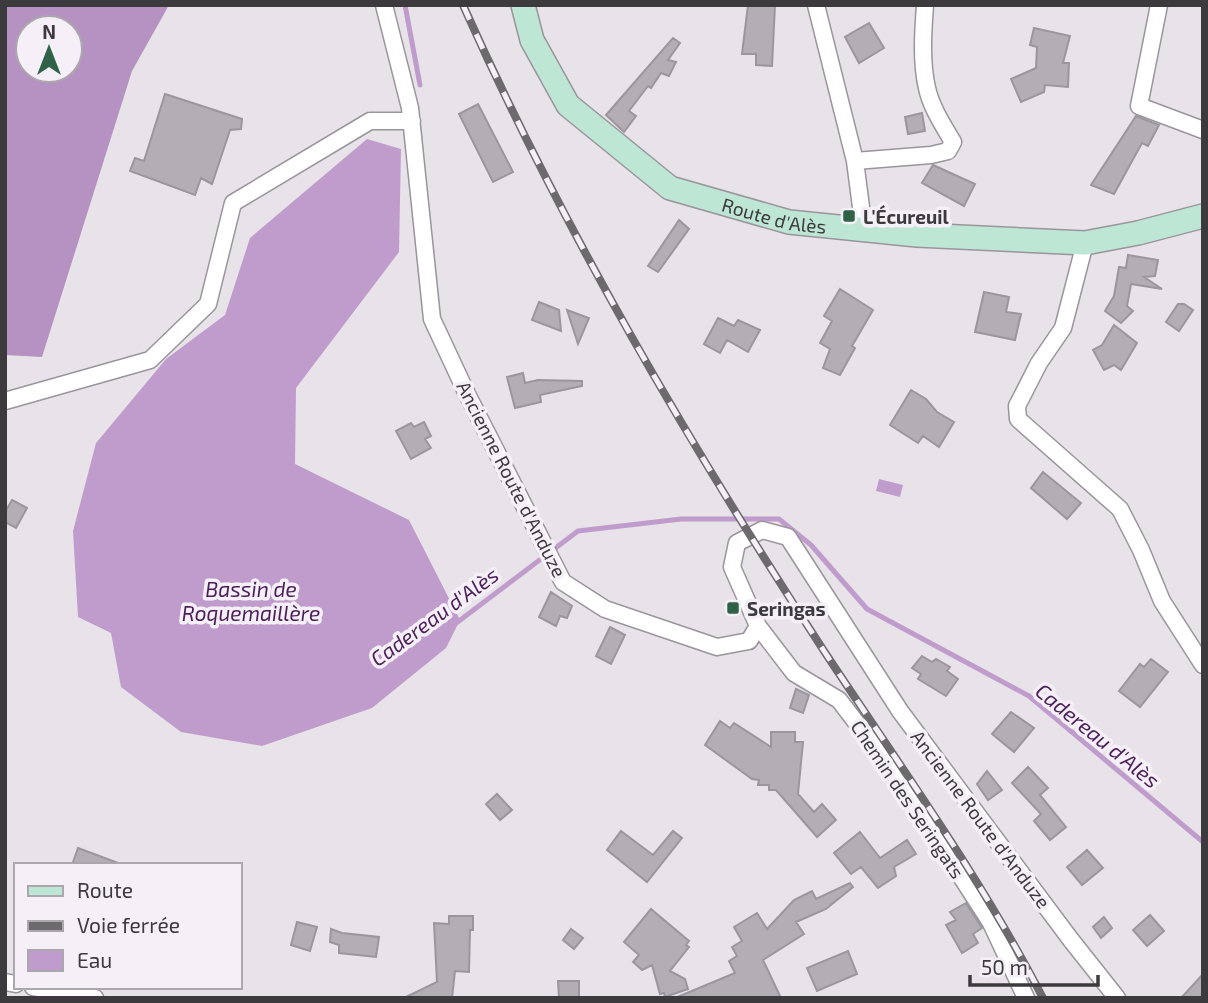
<svg xmlns="http://www.w3.org/2000/svg" width="1208" height="1003" font-family="'Exo 2',sans-serif">
	<style>
		.forest { fill: #b592c1; fill-rule: evenodd }
		.water { fill: #c09ccc }
		.lines { fill: none; stroke-linecap: round; stroke-linejoin: round }
		.stream { stroke: #c09ccc; stroke-width: 5 }
		.building { fill: #b2aeb4; stroke: #9b969d; stroke-width: 2 }
		.street-casing { stroke: #9a959c; stroke-width: 19 }
		.secondary-casing { stroke: #9a959c; stroke-width: 26 }
		.street { stroke: #fff; stroke-width: 16 }
		.secondary { stroke: #bee6d4; stroke-width: 23 }
		.rail-casing { stroke: #6d6a6e; stroke-width: 8 }
		.rail { stroke: #f5f0f7; stroke-width: 5; stroke-dasharray: 16; stroke-linecap: butt }
		.poi-dot { fill: #2f6247; stroke: #f5f0f7; stroke-width: 2.5 }
		.labels { text-anchor: middle; dominant-baseline: central; stroke-width: 7; stroke-linejoin: round; paint-order: stroke }
		.street-label { font-size: 19px; fill: #3c3a3d; stroke: #f5f0f7 }
		.poi-label { font-size: 19px; font-weight: bold; fill: #3c3a3d; stroke: #f5f0f7; text-anchor: start }
		.water-label { font-size: 21px; font-style: italic; fill: #4b1e58; stroke: #f5f0f7 }
	</style>
	<rect width="100%" height="100%" fill="#e8e3e9"/>
	<!-- forest -->
	<path class="forest" d="M5 5H169L132 71 42 357 5 355ZM28 28H70V70H28Z"/>
	<!-- water -->
	<path class="water" d="M367 139 401 149 399 252 296 388 295 464 409 520 460 620 446 648 372 708 262 746 181 732 121 687 111 633 78 617 73 531 96 443 166 359 225 315 250 238Z
		M879 479 903 485 900 497 876 491Z"/>
	<g class="lines">
		<!-- stream -->
		<path class="stream" d="M405 5 420 85
			M455 624 578 531 681 519H779L811 545 867 609 1029 696 1203 842"/>
	</g>
	<!-- building -->
	<path class="building" d="M748 5H775L772 66 756 65V54H742Z
		M869 23 884 48 859 63 845 37Z
		M1034 28 1070 36 1063 63H1069L1068 87 1045 85 1044 92 1021 102 1011 79 1036 68 1037 47 1030 45Z
		M673 38 680 43 668 60 676 62 669 76 661 73 651 88 648 86 629 111 636 116 624 132 606 115Z
		M165 94 242 119 241 129 230 130 212 184 201 178 195 195 130 171 135 158 144 161Z
		M478 104 513 172 493 182 459 114Z
		M922 113 925 131 908 134 905 117Z
		M1136 116 1159 125 1148 146 1142 143 1114 194 1091 185Z
		M933 165 975 184 964 206 922 183Z
		M679 220 689 229 658 272 648 266Z
		M1128 255 1158 260 1155 276 1144 277 1162 289 1131 284 1127 306 1133 311 1121 323 1105 311 1114 296 1119 267 1126 268Z
		M840 289 873 310 852 346 855 348 840 375 823 368 830 349 820 343 832 321 824 316Z
		M984 292 1009 297 1006 312 1021 314 1015 340 975 332Z
		M539 302 559 310 561 331 532 320Z
		M1178 304H1184L1193 310 1179 331 1166 322Z
		M567 310 589 318 578 344Z
		M718 318 734 326 738 320 760 330 748 352 727 340 720 353 704 344Z
		M1114 325 1137 343 1121 370 1114 365 1104 370 1093 350 1102 345Z
		M523 373 525 383 538 380 582 381V386L540 395 541 402 515 408 507 377Z
		M911 390 926 399 937 412 954 422 939 447 923 436 918 443 890 425Z
		M424 422 431 436 425 439 431 448 411 459 396 431 411 423 414 427Z
		M1043 472 1081 503 1067 519 1031 488Z
		M12 500 27 508 16 528 5 522V512Z
		M551 592 572 606 567 618 560 616 556 626 539 617Z
		M610 627 625 635 611 664 596 656Z
		M922 656 932 662 936 659 950 667 947 671 958 679 946 696 918 679 921 674 912 668Z
		M1151 659 1168 672 1140 707 1119 691 1140 664 1144 667Z
		M796 689 809 695 803 713 790 708Z
		M1011 712 1034 728 1014 752 992 734Z
		M720 721 730 728 734 723 771 747V732H795V742H803L798 794 814 812 822 804 836 820 817 837 776 790H769V785H758L759 780 752 779 705 745Z
		M1028 767 1048 788 1040 795 1066 827 1050 840 1034 821 1041 814 1012 783Z
		M987 771 1002 790 988 800 977 784Z
		M497 794 512 810 500 820 486 804Z
		M621 831 653 855 673 831 682 838 647 882 607 850Z
		M860 832 880 858 907 840 916 854 894 867 896 876 878 888 861 867 851 874 834 853Z
		M78 848 118 863V865H72Z
		M1087 850 1103 868 1082 885 1067 867Z
		M850 883 853 887 826 909 796 922 804 934 763 960 781 998H675L735 973 729 961 737 956 732 947 742 941 734 927 757 913 767 929 794 900 812 891 816 899Z
		M966 903 982 928 973 934 978 943 962 953 946 925 956 920 950 912Z
		M651 909 689 941 686 945 689 947 670 971 685 979 688 989 665 997 664 993 660 994 652 965 642 970 633 962 639 955 624 942Z
		M1150 915 1164 931 1147 946 1133 930Z
		M449 916H473V930H470L469 972 455 971 452 998H404L437 982 434 923 449 924Z
		M1104 917 1112 928 1101 938 1093 927Z
		M297 922 317 927 310 951 291 945Z
		M331 929 342 933 379 937 376 957 339 953V945L330 942Z
		M571 929 583 938 574 949 563 940Z
		M848 951 857 974 817 991 807 968Z
		M1203 974V998H1181Z
		M558 981H579V998H559Z"/>
	<g class="lines">
		<defs>
			<path id="street" d="M384 5 410 108 432 319 467 394 563 582 605 609 717 647 749 641 758 626
				M816 5 855 161 864 230
				M1159 5 1139 106 1203 130
				M855 161 931 155 948 151 953 142C943 125 931 107 927 88 921 62 923 32 925 5
				M1085 243 1063 328 1039 363 1017 406 1018 419 1120 509 1141 550 1162 601 1203 665
				M5 401 150 360 208 304 233 203 370 121H412
				M5 982 16 984
				M33 987 95 998
				M1026 998 991 923 891 768 839 700 794 673 758 626 732 567 737 543 762 530 788 537 900 711 1071 940 1117 998"/>
			<g id="secondary">
				<path id="s1" d="M523 5 532 40 568 105 670 188 789 222 917 235 1085 243 1138 233 1203 216"/>
			</g>
		</defs>
		<!-- street casing -->
		<use href="#street" class="street-casing"/>
		<!-- secondary casing -->
		<use href="#secondary" class="secondary-casing"/>
		<!-- street -->
		<use href="#street" class="street"/>
		<!-- secondary -->
		<use href="#secondary" class="secondary"/>
		<defs>
			<path id="rail" d="M463 5C564 231 689 444 824 651 899 765 980 876 1043 998"/>
		</defs>
		<!-- rail casing -->
		<use href="#rail" class="rail-casing"/>
		<!-- rail -->
		<use href="#rail" class="rail"/>
	</g>
	<!-- markers -->
	<g class="poi-dot">
		<rect x="842" y="209" width="14" height="14" rx="3.5"/>
		<rect x="726" y="601" width="14" height="14" rx="3.5"/>
	</g>
	<g class="labels">
		<!-- street labels -->
		<g class="street-label">
			<text stroke="none"><textPath href="#s1" startOffset="350">Route d'Alès</textPath></text>
			<text transform="translate(512 479) rotate(63)">Ancienne Route d'Anduze</text>
			<text transform="translate(908 799) rotate(56)">Chemin des Seringats</text>
			<text transform="translate(981 819) rotate(53)">Ancienne Route d'Anduze</text>
		</g>
		<!-- poi labels -->
		<g class="poi-label">
			<text x="863" y="216">L'Écureuil</text>
			<text x="747" y="608">Seringas</text>
		</g>
		<!-- water labels -->
		<g class="water-label">
			<text x="251" y="588">Bassin de<tspan x="251" dy="24">Roquemaillère</tspan></text>
			<text transform="translate(434 616) rotate(-36)">Cadereau d'Alès</text>
			<text transform="translate(1098 735) rotate(39)">Cadereau d'Alès</text>
		</g>
	</g>
	<!-- border -->
	<rect width="1208" height="1003" fill="none" stroke="#3c3a3d" stroke-width="14"/>
	<!-- legend -->
	<rect x="14" y="863" width="228" height="126" fill="#f5f0f7" stroke="#aba7ad" stroke-width="2"/>
	<rect x="28" y="886" width="35" height="10" fill="#bee6d4" stroke="#aba7ad" stroke-width="2"/>
	<text x="77" y="898" font-size="21" fill="#3c3a3d">Route</text>
	<rect x="28" y="921" width="35" height="10" fill="#6d6a6e" stroke="#aba7ad" stroke-width="2"/>
	<text x="77" y="933" font-size="21" fill="#3c3a3d">Voie ferrée</text>
	<rect x="28" y="950" width="35" height="21" fill="#c09ccc" stroke="#aba7ad" stroke-width="2"/>
	<text x="77" y="968" font-size="21" fill="#3c3a3d">Eau</text>
	<!-- north arrow -->
	<g transform="translate(49 49)"><circle r="33" fill="#f5f0f7" stroke="#aba7ad" stroke-width="2"/>
	<path d="M0-5L12 26L0 18L-12 26Z" fill="#2f6247"/>
	<text y="-10" font-size="19" font-weight="bold" text-anchor="middle" fill="#3c3a3d">N</text>
	</g>
	<!-- scale -->
	<path d="M970 975v10h128v-10" fill="none" stroke="#3c3a3d" stroke-width="3.5"/>
	<text x="981" y="975" font-size="21" fill="#3c3a3d" stroke="#f5f0f7" stroke-width="5" paint-order="stroke">50 m</text>
</svg>
